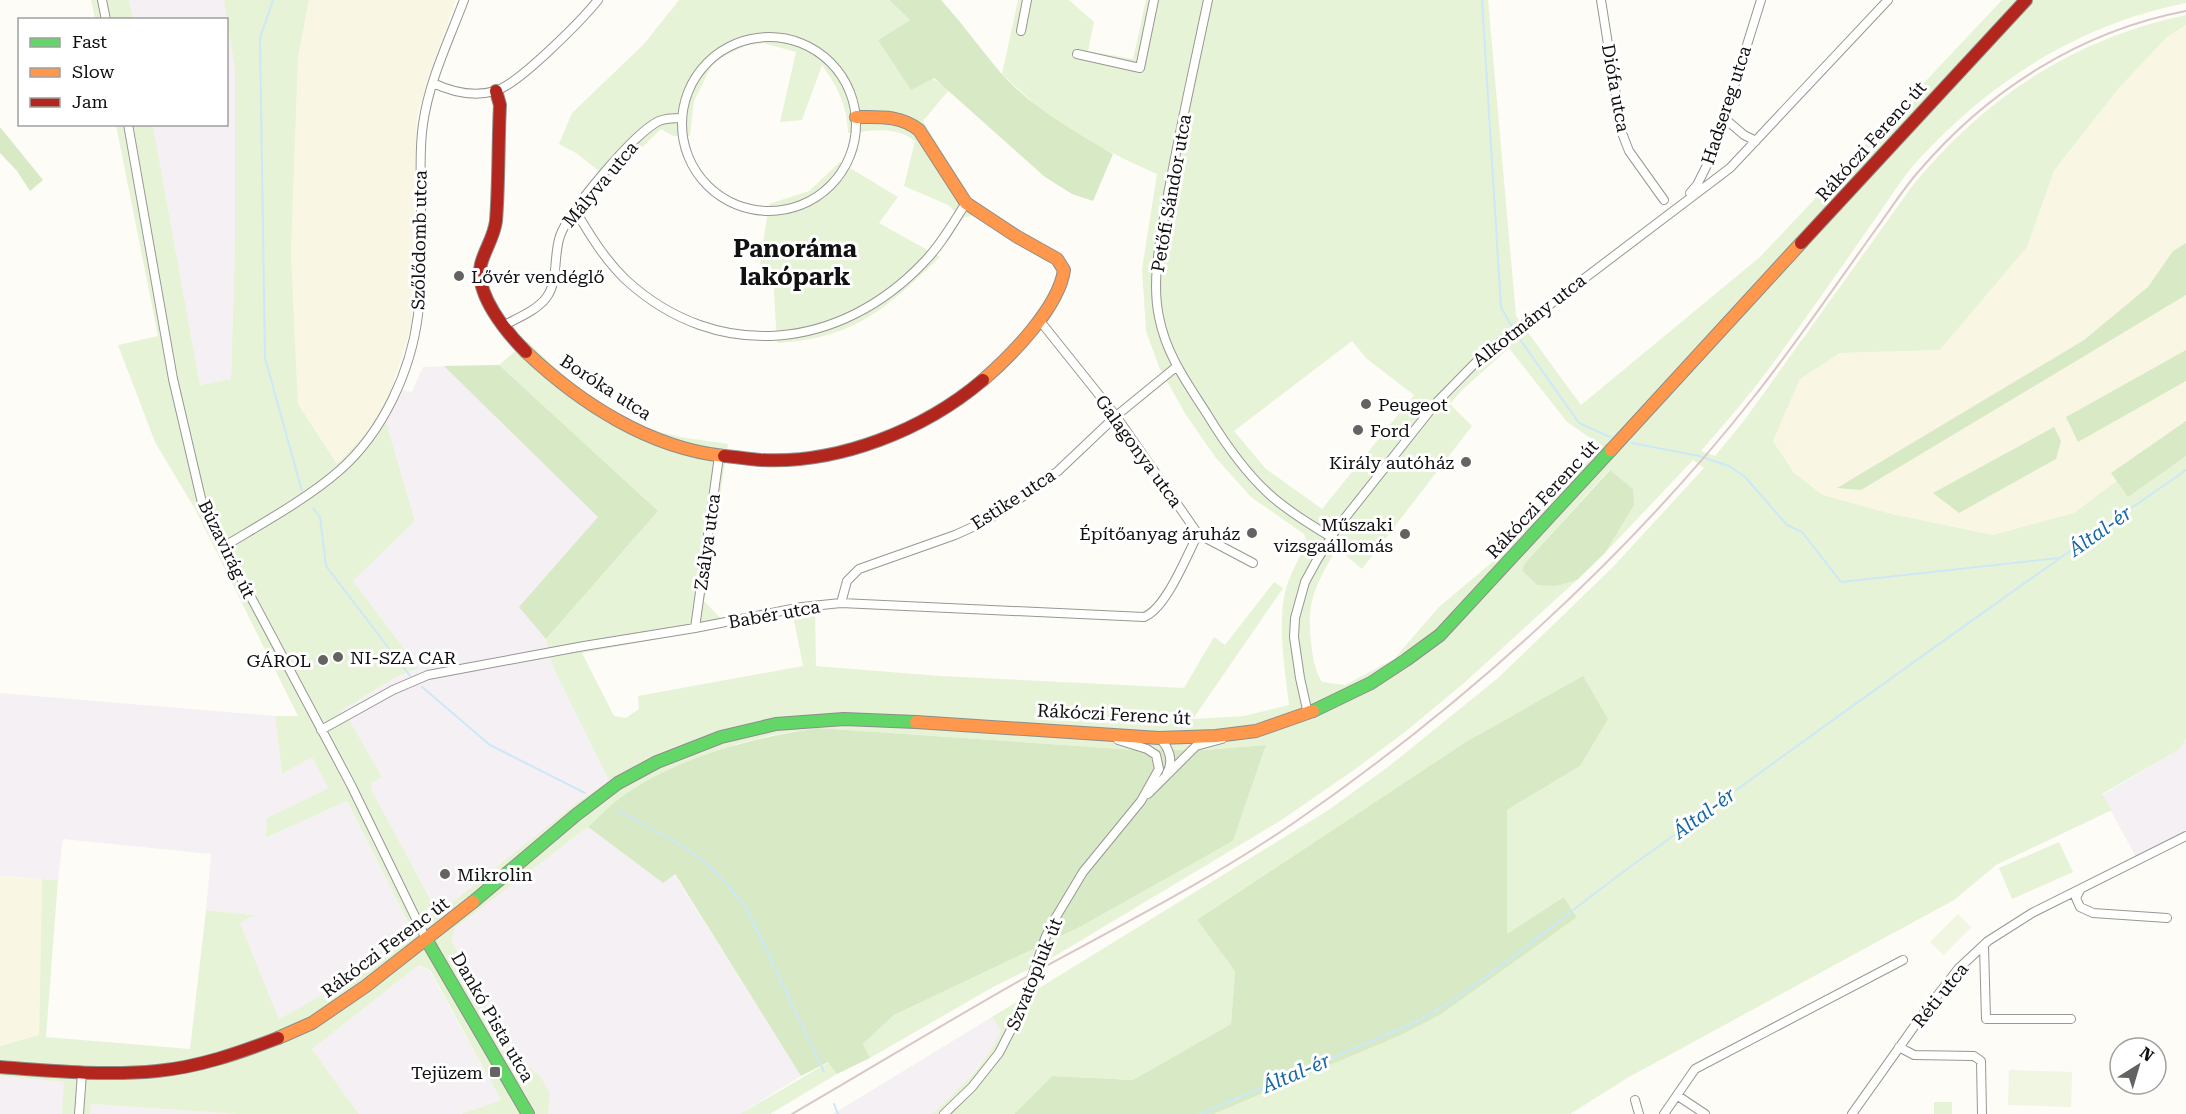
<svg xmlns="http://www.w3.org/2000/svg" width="2186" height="1114" font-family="'Roboto Serif',serif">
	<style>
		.industrial { fill: #f5f0f3 }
		.farmland { fill: #f9f7e4 }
		.green { fill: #e7f3d7; fill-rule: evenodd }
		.forest { fill: #d8eac5 }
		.pitch { fill: #f0f6e1 }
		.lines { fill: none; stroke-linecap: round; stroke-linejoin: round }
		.stream { stroke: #cde8f7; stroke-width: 2 }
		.street-casing { stroke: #979795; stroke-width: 10 }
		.fast-casing { stroke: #8e8d8b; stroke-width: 14 }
		.slow-casing { stroke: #8e8d8b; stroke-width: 14 }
		.jam-casing { stroke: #8e8d8b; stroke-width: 14 }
		.street { stroke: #fffffe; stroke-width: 8 }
		.fast { stroke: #63d668; stroke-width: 12 }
		.slow { stroke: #ff974d; stroke-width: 12 }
		.jam { stroke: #b3261e; stroke-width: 12 }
		.rail { stroke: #d9c6c7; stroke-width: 2 }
		.poi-dot { fill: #646362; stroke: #fff; stroke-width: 2 }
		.labels { text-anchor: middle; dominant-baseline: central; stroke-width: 6; stroke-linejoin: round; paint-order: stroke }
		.street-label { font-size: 18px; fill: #111; stroke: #fff }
		.poi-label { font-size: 18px; fill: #111; stroke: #fff; text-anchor: start }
		.water-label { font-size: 20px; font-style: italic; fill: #1768a6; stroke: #fff }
		.district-label { font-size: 24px; font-weight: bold; fill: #111; stroke: #fff }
	</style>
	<rect width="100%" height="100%" fill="#fdfcf7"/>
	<!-- industrial -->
	<path class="industrial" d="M129 0H224L235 71V241L231 379 200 385 153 125 226 124V20L133 19Z
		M499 365 658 511 546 639 553 667 609 781 580 800 450 904 432 901 371 789 372 783 381 778 339 712 396 677 419 668 353 581 415 521 382 408 392 387 412 392 423 367Z
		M0 693 275 716 282 774 312 756 328 788 267 818V838L347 801 411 928 343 983 279 1019 240 923 253 915 206 910 211 854 63 839 58 880 0 876Z
		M2186 739V833L2136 857 2102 795 2180 749Z
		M588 827 663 883 674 874 801 1076 740 1114H548L550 1095 516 1056 452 942 454 929Z
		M419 965 429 970 501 1100 461 1114H359L312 1049Z
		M992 1017 1002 1031 996 1045 963 1085 932 1114H833Z
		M0 1076 65 1082 62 1114H0Z
		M91 1104 237 1114H90Z"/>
	<!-- farmland -->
	<path class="farmland" d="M309 0H456L438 50 417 116 415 171 416 274 411 328 392 387 382 408 370 430 337 464 298 404 291 253 298 57Z
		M2186 25V429L2074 514 1993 535 1892 514 1823 495 1794 473 1773 441 1800 379 1840 353 1940 350 2027 247 2054 172 2118 89 2167 37Z
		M0 876 42 879 39 1035 0 1046Z"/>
	<!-- green -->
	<path class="green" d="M91 0H129L133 19H95Z
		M224 0H309L298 57 291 253 298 404 337 464 370 430 382 408 415 521 353 581 419 668 396 677 339 712 349 720 382 777 372 783 371 789 431 900 444 896 450 904 580 800 609 781 553 667 546 639 658 511 499 365 527 341C563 376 602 413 651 429 676 438 703 440 728 444L704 601 728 626 582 653 614 716 626 718 639 709 638 696 803 666 793 615 815 610 816 666 940 676 1184 688 1214 637 1225 645 1274 582 1283 588 1193 719 1244 716 1289 705C1285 669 1275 614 1289 580 1294 567 1301 554 1307 542L1304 534 1251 497 1216 458 1186 415 1159 367 1146 331 1142 269 1157 174C1115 155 1072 135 1036 105 1024 95 1013 84 1002 74L1018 0H1069L1094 22 1088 51 1133 59 1146 0H1488L1516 316 1581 405 1760 257 2002 0H2186V3C2080 24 1992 80 1919 159 1900 180 1885 206 1868 229 1836 275 1804 321 1771 366 1749 396 1725 423 1701 451L1715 456 1743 422 1913 185C1986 97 2073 39 2186 15V25L2167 37 2118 89 2054 171 2027 247 1940 350 1840 353 1800 379 1773 441 1794 473 1823 495 1892 514 1993 535 2074 513 2186 429V739L2180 749 2102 794 2112 810 1996 865 1954 900 1629 1077 1570 1114H1214L1399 1036 1440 1015 1577 916 1564 897 1507 935V810L1580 766 1197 920 1235 971 1231 1024 1133 1080 1052 1076 1014 1114H932C958 1090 987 1064 1001 1031L992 1017 1327 811 1388 767 1498 678 1612 568 1704 468 1693 460 1605 553 1634 504 1609 470 1525 563 1522 570 1557 586 1577 580 1464 683 1405 732 1354 770 1280 821 1050 959 993 987 870 1058 863 1044 894 1015 1080 927 1233 841 1266 745 1203 750H1136L818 728 773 735 737 744 663 773 623 797 588 827 454 929 452 942 516 1056 541 1077 550 1095 548 1114H461L501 1100 430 970 419 965 312 1049 359 1114H237L91 1104 90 1114H62L64 1082 0 1076V1046L39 1035 42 879 58 880 46 1037 190 1049 206 910 254 915 240 923 279 1019 343 983 411 928 347 801 266 838 267 818 328 788 312 757 282 774 275 716H298L195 509 155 442 118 345 158 336 116 125H153L200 385 231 379 235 241V71ZM1352 341 1367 359 1414 395 1322 509 1266 469 1234 431ZM1509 348 1567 422 1602 446 1490 564 1439 607 1394 659 1345 685 1322 682C1314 669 1313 658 1311 642 1306 600 1317 583 1337 548L1362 569 1472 426 1450 404 1462 390Z
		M679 0H889L910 20 878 40 949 90 923 121 970 197 980 204 971 216 962 218 948 205 904 186 915 141C895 125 871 131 848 133 848 107 837 86 822 65L802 120 780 122 796 52 763 43 745 46 714 61 694 101 690 136H673L661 129 609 179 576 153 559 144 572 113 644 44Z
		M840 162 898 197 879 223 940 257C885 309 856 338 777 343L773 274 759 271 769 204 809 191Z
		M2059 842 2073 872 2012 899 1999 868Z
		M829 1062 837 1074 770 1114H740Z
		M1934 1102H1952V1114H1934Z"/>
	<!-- forest -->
	<path class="forest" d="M889 0H941C962 23 980 48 1000 72 1031 107 1073 131 1113 154L1093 201 1072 194 1045 177 934 78 911 90 878 40 910 20Z
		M0 127 43 180 30 191 17 171 0 153Z
		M2186 243V295L1861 490 1837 488 2084 340 2148 287 2173 251Z
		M2186 350V381L2078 442 2066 417Z
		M499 365 658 511 546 639 519 607 598 517 444 366Z
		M2186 421V456L2128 497 2111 473Z
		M2054 427 2061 441 2056 459 1959 513 1933 493Z
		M1610 470 1633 489 1634 505 1605 553 1577 580 1557 586 1537 585 1522 570 1525 563Z
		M1583 676 1608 719 1580 766 1507 810V934L1564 897 1577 917 1440 1015 1399 1036 1214 1114H1014L1052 1076 1133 1080 1231 1024 1235 971 1197 920 1466 742Z
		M818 728 1136 750H1203L1266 745 1233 841 1080 927 894 1015 863 1044 870 1058 837 1074 828 1062 801 1076 675 874 663 883 588 827C599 817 610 805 623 796 680 756 751 738 818 728Z"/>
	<!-- pitch -->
	<path class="pitch" d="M1958 914 1971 927 1944 955 1930 942Z
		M2009 1070 2072 1072 2071 1107 2008 1105Z"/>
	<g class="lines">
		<!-- stream -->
		<path class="stream" d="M273 0 260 38 265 358 302 491
			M1482 0 1501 307 1512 327
			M1519 338 1579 423 1610 437
			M1632 443 1699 456 1729 466 1745 477 1787 525 1802 532 1841 582 2059 558
			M313 508 320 517 326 566 410 676
			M422 687 490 745 585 793
			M618 810 684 847 705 862 721 878 746 907 824 1072
			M834 1104 838 1114
			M1200 1114 1416 1022C1454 1002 1488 976 1522 950 1566 916 1609 881 1655 849 1831 721 2007 594 2186 470"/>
		<defs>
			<path id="street" d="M102 0 106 20
				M1208 0C1194 67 1179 133 1167 200 1161 238 1151 279 1159 317 1166 354 1187 383 1207 414 1224 442 1243 470 1268 493 1286 510 1309 524 1331 537
				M1601 0 1622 133 1629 151 1664 200
				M1021 31 1027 0
				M682 124a87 87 0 1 1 174 0a87 87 0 1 1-174 0Z
				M1077 54 1140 68 1154 0
				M433 83C452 92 474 97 495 91 518 85 582 20 598 0
				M1724 118 1744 135 1756 141
				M128 124 173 379 203 507 351 785 426 939
				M1690 193 1697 185 1714 151 1761 0
				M575 210C590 235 605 260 626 280 718 364 841 350 924 262 941 245 953 223 966 203
				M1040 321 1116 416 1198 534 1253 563
				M503 326C517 318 536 311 546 298 559 281 553 256 560 236 568 211 635 132 659 121 666 118 674 118 682 118
				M223 547C261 524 307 499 340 470 383 432 411 371 418 315 422 277 421 239 421 201 421 176 419 150 423 124 429 81 449 40 464 0
				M841 603 847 581 859 569 955 535 986 521 1028 493 1058 471 1116 416 1176 367
				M695 628 719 456
				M1308 714 1300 678 1294 637 1295 618 1305 582 1317 560 1337 528 1436 403 1482 356 1730 168 1888 0
				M321 730 393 690 428 675 584 646 695 628 802 607 841 603 1144 617C1166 609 1187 555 1198 534
				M1159 738C1169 747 1174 761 1167 773
				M1148 794 1196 746 1222 739
				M2080 890 2076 898 2080 907 2093 913 2167 918
				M1984 946 1986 1019H2071
				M1899 1047 1914 1055 1974 1056 1981 1061 1982 1114
				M1678 1096 1705 1114
				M1635 1100 1639 1114
				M79 1114 82 1073
				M944 1114 972 1087 999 1053 1019 1014 1046 936 1056 917 1083 872 1141 801 1159 769 1156 755 1147 749 1118 740
				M1664 1114 1695 1069 1903 960
				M1852 1114 1923 1014 1958 969 1988 941 2032 913 2186 836"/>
			<path id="fast" d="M1313 711 1371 683 1406 660 1440 635 1611 450
				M473 902 576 815 618 783 657 762 721 737 776 724 844 719 916 722
				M426 939 528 1114"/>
			<path id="slow" d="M856 117C879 117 900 115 919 130L966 203 1016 236 1057 259 1064 270C1059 307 1011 356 983 380
				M526 352C580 403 649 448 724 456
				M1611 450 1801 243
				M916 722 1159 738 1216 736 1256 731 1313 711
				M278 1038 312 1023 366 986 473 902"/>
			<path id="jam" d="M496 91 500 105C498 143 499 182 496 221 494 237 485 249 481 264 474 294 507 333 526 352
				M1801 243 2026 0
				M724 456C736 457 749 459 761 460 839 464 924 430 983 380
				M0 1067C52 1071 105 1076 157 1071 199 1067 239 1053 278 1038"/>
		</defs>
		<!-- street casing -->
		<use href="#street" class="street-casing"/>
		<!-- fast casing -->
		<use href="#fast" class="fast-casing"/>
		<!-- slow casing -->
		<use href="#slow" class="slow-casing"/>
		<!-- jam casing -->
		<use href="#jam" class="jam-casing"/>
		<!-- street -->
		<use href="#street" class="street"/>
		<!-- fast -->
		<use href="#fast" class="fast"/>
		<!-- slow -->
		<use href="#slow" class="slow"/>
		<!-- jam -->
		<use href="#jam" class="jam"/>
		<!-- rail -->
		<path class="rail" d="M792 1114C873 1067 953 1018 1035 972 1123 924 1212 879 1295 822 1464 705 1625 560 1753 398 1796 344 1835 286 1876 229 1890 210 1903 189 1919 171 1988 90 2081 31 2186 11"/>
	</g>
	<!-- markers -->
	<g class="poi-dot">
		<circle cx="459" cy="276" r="6"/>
		<circle cx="1366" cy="404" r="6"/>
		<circle cx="1358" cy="430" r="6"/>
		<circle cx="1466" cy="462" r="6"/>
		<circle cx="1252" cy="533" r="6"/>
		<circle cx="1405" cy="534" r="6"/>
		<circle cx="338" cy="657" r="6"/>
		<circle cx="323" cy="660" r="6"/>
		<circle cx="445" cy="874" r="6"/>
		<rect x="489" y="1066" width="12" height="12" rx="3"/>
	</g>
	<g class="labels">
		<!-- street labels -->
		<g class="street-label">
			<text transform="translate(1616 88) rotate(80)">Diófa utca</text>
			<text transform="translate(1726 105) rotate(-72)">Hadsereg utca</text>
			<text transform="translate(1871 141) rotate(-48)">Rákóczi Ferenc út</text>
			<text transform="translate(600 184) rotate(-50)">Mályva utca</text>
			<text transform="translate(1171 193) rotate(-80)">Petőfi Sándor utca</text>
			<text transform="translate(419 240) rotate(-89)">Szőlődomb utca</text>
			<text transform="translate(1529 320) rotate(-38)">Alkotmány utca</text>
			<text transform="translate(606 387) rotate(33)">Boróka utca</text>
			<text transform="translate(1139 451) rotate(54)">Galagonya utca</text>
			<text transform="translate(1013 499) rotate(-33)">Estike utca</text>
			<text transform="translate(1542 499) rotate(-47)">Rákóczi Ferenc út</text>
			<text transform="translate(707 542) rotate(-82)">Zsálya utca</text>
			<text transform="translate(227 549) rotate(64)">Búzavirág út</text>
			<text transform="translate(774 614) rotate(-10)">Babér utca</text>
			<text transform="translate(1114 714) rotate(3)">Rákóczi Ferenc út</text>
			<text transform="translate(385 947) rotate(-37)">Rákóczi Ferenc út</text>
			<text transform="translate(1034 974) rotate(-68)">Szvatopluk út</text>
			<text transform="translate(1940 995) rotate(-51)">Réti utca</text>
			<text transform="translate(493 1017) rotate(60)">Dankó Pista utca</text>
		</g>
		<!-- poi labels -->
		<g class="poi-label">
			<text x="471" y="276">Lővér vendéglő</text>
			<text x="1378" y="404">Peugeot</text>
			<text x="1370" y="430">Ford</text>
			<text x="1454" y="462" text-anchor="end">Király autóház</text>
			<text x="1393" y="524" text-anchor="end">Műszaki<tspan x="1393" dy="21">vizsgaállomás</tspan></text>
			<text x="1240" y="533" text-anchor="end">Építőanyag áruház</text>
			<text x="350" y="657">NI-SZA CAR</text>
			<text x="311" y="660" text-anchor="end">GÁROL</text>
			<text x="457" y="874">Mikrolin</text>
			<text x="483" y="1072" text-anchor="end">Tejüzem</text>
		</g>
		<!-- water labels -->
		<g class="water-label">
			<text transform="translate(2100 531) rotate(-35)">Által-ér</text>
			<text transform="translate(1704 813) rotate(-36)">Által-ér</text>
			<text transform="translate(1296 1073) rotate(-23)">Által-ér</text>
		</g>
		<!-- district labels -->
		<g class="district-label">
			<text x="795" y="249">Panoráma<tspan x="795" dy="28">lakópark</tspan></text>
		</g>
	</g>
	<!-- legend -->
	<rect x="18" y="18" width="210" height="108" fill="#ffffff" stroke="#a0a0a0" stroke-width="1.5"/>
	<rect x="30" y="38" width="30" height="9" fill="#63d668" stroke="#a0a0a0" stroke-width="1.5"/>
	<text x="72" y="48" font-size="18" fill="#111111">Fast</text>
	<rect x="30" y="68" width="30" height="9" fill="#ff974d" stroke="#a0a0a0" stroke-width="1.5"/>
	<text x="72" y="78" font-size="18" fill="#111111">Slow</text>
	<rect x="30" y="98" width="30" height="9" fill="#b3261e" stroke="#a0a0a0" stroke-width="1.5"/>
	<text x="72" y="108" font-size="18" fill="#111111">Jam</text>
	<!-- north arrow -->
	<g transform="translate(2138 1066) rotate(37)"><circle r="28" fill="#ffffff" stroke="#a0a0a0" stroke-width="1.5"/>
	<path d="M0-4.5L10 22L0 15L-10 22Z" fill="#646362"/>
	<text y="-9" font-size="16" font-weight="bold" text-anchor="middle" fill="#111111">N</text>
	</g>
</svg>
